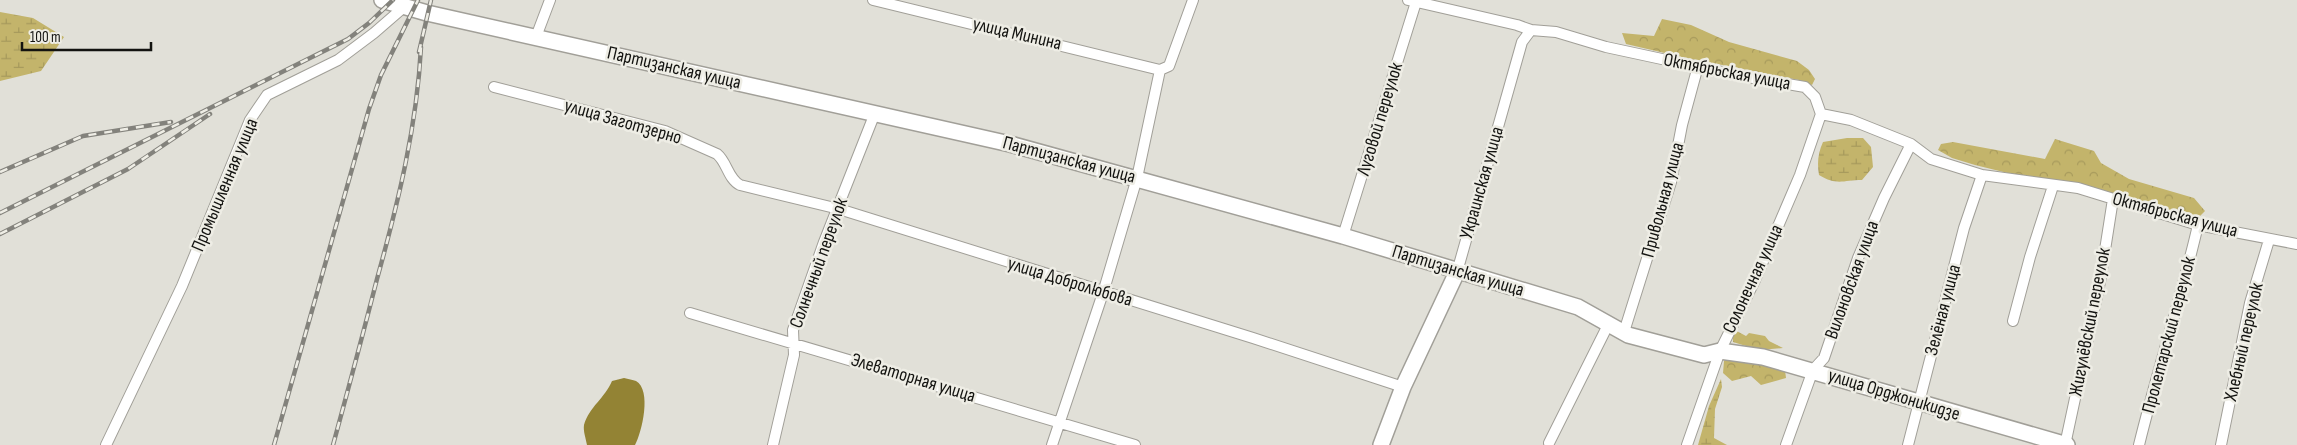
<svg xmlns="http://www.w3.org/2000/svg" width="2297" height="445" font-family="'Sofia Sans Condensed',sans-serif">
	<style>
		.forest { fill: url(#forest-crowns) }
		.wetland { fill: url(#wetland-marsh) }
		.water { fill: #938334 }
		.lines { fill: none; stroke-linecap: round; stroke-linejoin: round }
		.street-casing { stroke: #a19f98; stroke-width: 12 }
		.secondary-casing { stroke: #a19f98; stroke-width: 18 }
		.street { stroke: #fff; stroke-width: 10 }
		.secondary { stroke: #fff; stroke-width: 15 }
		.rail-casing { stroke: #83827c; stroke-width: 4.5 }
		.rail { stroke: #eeede5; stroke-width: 2.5; stroke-dasharray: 8; stroke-linecap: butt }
		.labels { text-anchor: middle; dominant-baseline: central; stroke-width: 5; stroke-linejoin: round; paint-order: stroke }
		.street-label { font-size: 19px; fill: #131310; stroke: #eeede5 }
	</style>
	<defs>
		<pattern id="forest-crowns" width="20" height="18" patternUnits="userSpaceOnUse" patternTransform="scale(1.25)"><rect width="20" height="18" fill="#c3b46b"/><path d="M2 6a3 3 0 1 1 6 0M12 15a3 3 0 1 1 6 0" fill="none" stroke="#a79a5c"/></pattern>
		<pattern id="wetland-marsh" width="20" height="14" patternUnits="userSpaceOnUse" patternTransform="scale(1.25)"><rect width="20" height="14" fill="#c3b46b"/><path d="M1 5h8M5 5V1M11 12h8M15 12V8" fill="none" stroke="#a79a5c"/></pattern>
	</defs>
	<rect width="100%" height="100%" fill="#e1e0d8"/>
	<!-- forest -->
	<path class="forest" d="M1662 19 1691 25 1729 42 1797 61 1809 70 1815 79 1812 85 1799 80 1686 58 1626 44 1622 33 1654 36Z
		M2055 139 2094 151 2101 163 2129 179 2194 198 2205 211 2198 218 2157 210 1975 165 1952 158 1938 150 1941 144 1953 142 2045 159Z
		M1733 329 1746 336 1749 333 1765 336 1769 341 1783 348 1759 350 1733 342Z
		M1727 358 1744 359 1785 370 1786 378 1761 385 1751 376 1732 381 1723 373 1724 361Z"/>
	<!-- wetland -->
	<path class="wetland" d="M0 12 33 18 64 37 41 71 0 81Z
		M1847 138H1863L1871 147 1873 167 1862 180C1843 180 1837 186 1819 175 1817 163 1818 153 1823 142Z
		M1721 379 1722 387 1715 409 1714 438 1727 445H1698L1709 406Z"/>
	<!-- water -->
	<path class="water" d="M624 378C628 379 633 380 636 381 652 390 642 432 635 445H587C586 439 583 431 584 425 589 407 605 398 612 381Z"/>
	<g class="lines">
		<defs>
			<path id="street" d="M873 0 1160 70
				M1408 0 1517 25 1531 30 1556 32 1606 47 1736 75 1805 87 1815 97 1821 114 1851 120 1911 144 1931 159 1982 175 2078 188 2198 225 2297 244
				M536 37 550 0
				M1160 70 1169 66 1193 0
				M494 87 665 131 717 154C727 162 728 179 740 185L839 209 1253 338 1403 387
				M1343 236 1416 2
				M1457 272 1522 42 1531 30
				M690 313 1135 445
				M2013 321 2030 257 2053 186
				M1624 332 1671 182 1682 125 1698 66
				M1549 443 1608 325
				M106 445 182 286 250 120 267 95 338 60 374 33 404 7
				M773 445 794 355 793 330 824 242 875 113
				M1052 445 1103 293 1137 178 1160 70
				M1687 445 1720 351 1755 280 1800 175 1821 114
				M1786 445 1813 370 1824 358 1858 258 1884 198 1911 144
				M1908 445 1964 228 1982 175
				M2065 445 2100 282 2113 199
				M2139 445C2157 371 2181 299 2198 225
				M2221 445 2250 303 2269 240"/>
			<path id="secondary" d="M382 0 427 13 1010 144 1343 236 1578 307 1628 335 1704 355 1720 351 1763 357 2067 445
				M1381 445 1403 387 1457 272"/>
		</defs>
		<!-- street casing -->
		<use href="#street" class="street-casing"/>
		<!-- secondary casing -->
		<use href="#secondary" class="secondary-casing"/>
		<!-- street -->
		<use href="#street" class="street"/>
		<!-- secondary -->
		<use href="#secondary" class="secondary"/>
		<defs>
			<path id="rail" d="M419 52 431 0
				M0 172 83 136 171 122
				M0 213 348 39 369 23 393 0
				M0 234 128 169 210 114
				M274 445 369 109 381 75 418 0
				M333 445C348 390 363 334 377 279 398 203 417 126 421 47"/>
		</defs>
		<!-- rail casing -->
		<use href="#rail" class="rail-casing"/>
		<!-- rail -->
		<use href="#rail" class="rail"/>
	</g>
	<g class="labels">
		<!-- street labels -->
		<g class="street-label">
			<text transform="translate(1017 34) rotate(13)">улица Минина</text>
			<text transform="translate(674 68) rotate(13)">Партизанская улица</text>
			<text transform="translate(1727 72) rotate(11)">Октябрьская улица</text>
			<text transform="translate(1380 119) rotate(-73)">Луговой переулок</text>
			<text transform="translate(623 122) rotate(16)">улица Заготзерно</text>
			<text transform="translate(1069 160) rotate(15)">Партизанская улица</text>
			<text transform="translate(1482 183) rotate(-74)">Украинская улица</text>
			<text transform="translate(225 185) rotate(-67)">Промышленная улица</text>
			<text transform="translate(1663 200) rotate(-75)">Привольная улица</text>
			<text transform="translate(2175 215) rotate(15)">Октябрьская улица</text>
			<text transform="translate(819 263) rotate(-70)">Солнечный переулок</text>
			<text transform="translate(1458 271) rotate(17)">Партизанская улица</text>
			<text transform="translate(1753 279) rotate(-65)">Солонечная улица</text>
			<text transform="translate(1852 280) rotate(-70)">Вилоновская улица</text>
			<text transform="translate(1070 282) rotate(17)">улица Добролюбова</text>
			<text transform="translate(1943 310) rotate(-75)">Зелёная улица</text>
			<text transform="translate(2090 322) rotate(-79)">Жигулёвский переулок</text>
			<text transform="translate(2169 335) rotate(-75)">Пролетарский переулок</text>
			<text transform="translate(2244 342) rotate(-77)">Хлебный переулок</text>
			<text transform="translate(913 378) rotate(17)">Элеваторная улица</text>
			<text transform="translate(1894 395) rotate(17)">улица Орджоникидзе</text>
		</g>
	</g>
	<!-- scale -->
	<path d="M22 42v8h129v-8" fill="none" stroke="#131310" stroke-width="2.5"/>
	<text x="30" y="42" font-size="15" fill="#131310" stroke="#eeede5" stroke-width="4" paint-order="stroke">100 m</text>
</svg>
